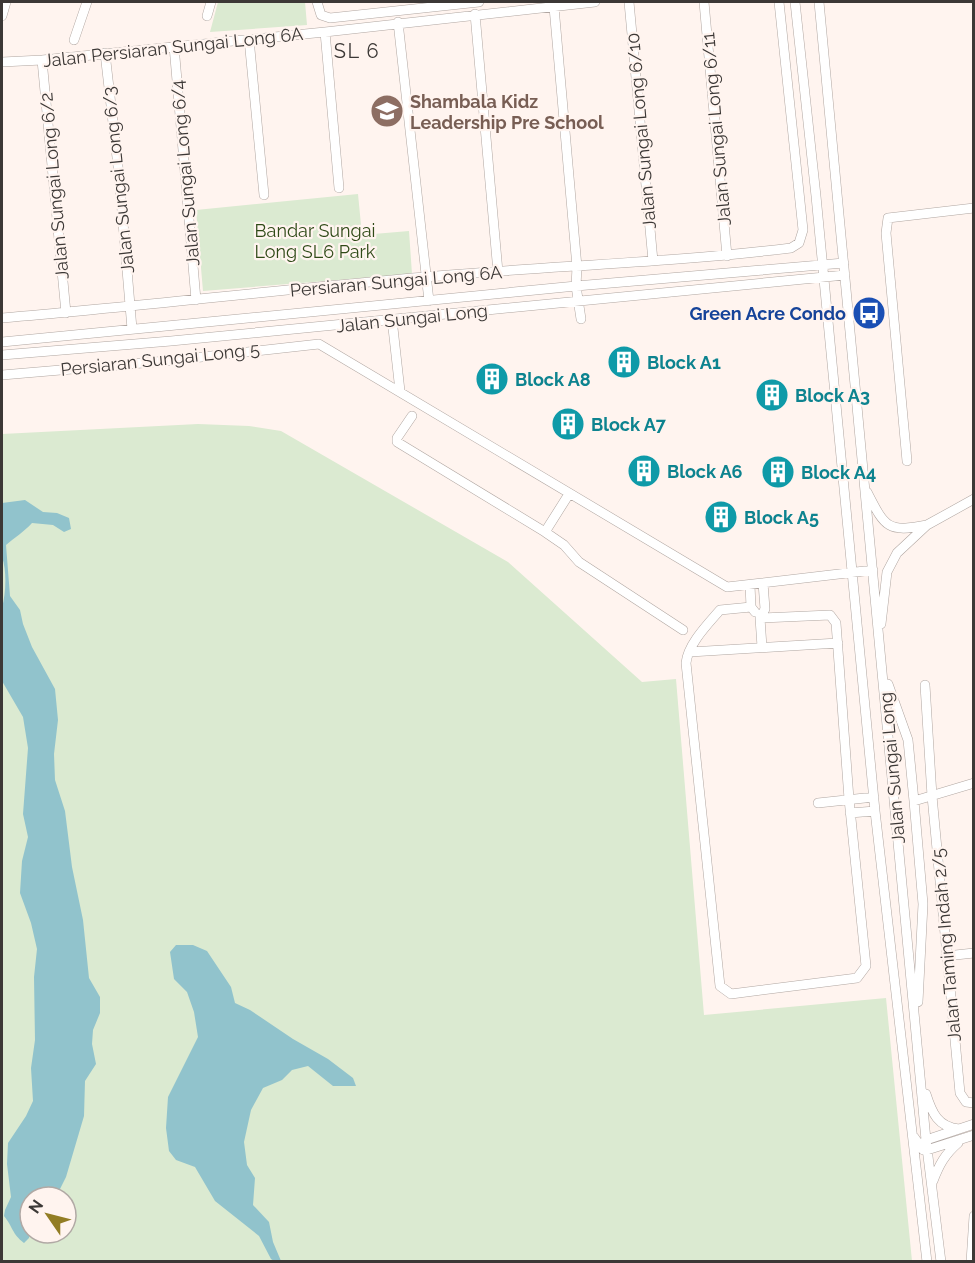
<svg xmlns="http://www.w3.org/2000/svg" width="975" height="1263" font-family="Raleway,sans-serif">
	<style>
		.green { fill: #dbead1; fill-rule: evenodd }
		.water { fill: #91c3cc }
		.lines { fill: none; stroke-linecap: round; stroke-linejoin: round }
		.minor-casing { stroke: #b0a6a1; stroke-width: 10 }
		.minor { stroke: #fff; stroke-width: 9 }
		.labels { text-anchor: middle; dominant-baseline: central; stroke-width: 4.5; stroke-linejoin: round; paint-order: stroke }
		.street-label { font-size: 18px; fill: #3c3836; stroke: #fff4ef }
		.education-label { font-size: 18px; font-weight: bold; fill: #785e54; stroke: #fff4ef; text-anchor: start }
		.park-label { font-size: 18px; fill: #2f4a17; stroke: #fff4ef }
		.transit-label { font-size: 18px; font-weight: bold; fill: #164399; stroke: #fff4ef; text-anchor: end }
		.culture-label { font-size: 18px; font-weight: bold; fill: #0d838f; stroke: #fff4ef; text-anchor: start }
		.neighbourhood-label { font-size: 20px; letter-spacing: 1.5px; fill: #3c3836; stroke: #fff4ef }
	</style>
	<rect width="100%" height="100%" fill="#fff4ef"/>
	<!-- green -->
	<path class="green" d="M218 2H305L307 25 210 32Z
		M358 194 362 235 409 231 412 274 203 291 196 210Z
		M198 424 249 426 281 431 508 562 642 682 676 679 704 1015 886 998 912 1261 2 1262V434ZM30 1197H66V1233H30Z"/>
	<!-- water -->
	<path class="water" d="M25 500 43 512 57 513 69 518 71 529 64 532 53 525 32 523C24 532 15 537 6 545L10 596 20 610 23 624 32 647 55 689 58 720 54 754 55 780 65 811 72 867 83 920 89 978 100 997V1013L93 1030 92 1044 96 1064 85 1081 84 1116 66 1177 56 1197H30V1233L29 1238 24 1243C12 1234 13 1227 4 1216L5 1210 11 1197 7 1164 8 1143 26 1116 33 1101 31 1068 35 1040 34 977 37 949 31 923 20 893 22 861 28 837 23 814 28 748 23 717 2 681V608C6 593 7 571 2 557V503Z
		M176 945H193L207 951 231 987 235 1003 250 1010 293 1039 328 1059 353 1078 356 1086H333L308 1066 292 1070 282 1080 263 1088 251 1110 244 1142 247 1165 255 1178 253 1205 269 1222 273 1242 281 1261H274L271 1259 259 1236 215 1201 195 1167 176 1160 169 1151 166 1128 168 1097 198 1037 194 1012 187 992 174 979 170 952Z"/>
	<g class="lines">
		<defs>
			<path id="minor" d="M317 2 321 15 330 18 479 2
				M629 2 653 261
				M704 2 727 256
				M795 2 816 196 875 811 927 1262
				M819 2 926 1140 941 1262
				M554 7 577 267 576 286 581 319
				M475 14 498 272
				M2 16 6 2
				M207 16 211 2
				M398 22 429 301
				M325 32 339 188
				M249 39 264 195
				M74 40 87 2
				M174 46 196 300
				M105 53 119 175 132 329
				M42 60 66 313
				M2 62 42 60 325 32 595 2
				M2 318C143 306 284 289 425 277 547 266 669 263 791 248L799 243 803 230 779 2
				M392 319 400 391
				M2 342 576 286 844 263
				M2 355 171 341 845 275
				M2 375 166 361 319 344 727 587 873 570
				M412 416 397 438V442L545 532 564 545 579 562 683 630
				M907 461 886 233 888 218 974 208
				M867 492C885 527 887 533 927 525
				M545 532 569 494
				M750 585 751 607 755 612
				M751 607 720 610C708 624 688 644 686 663L720 986 731 994 857 978 866 966 849 799 836 623 830 615 760 618
				M881 624 887 572 897 553 927 525 974 499
				M762 647 760 618 765 609 763 583
				M690 652 838 643
				M888 684 908 740 914 801 923 904 918 1002
				M925 685 932 796 960 1093 966 1102 974 1103
				M914 801 974 783
				M818 803 874 797
				M850 813 875 811
				M946 956 974 953
				M926 1094C932 1113 938 1127 959 1129
				M914 1137 923 1150H927L974 1135
				M923 1143 926 1140 974 1124
				M933 1181C939 1165 945 1154 958 1143
				M971 1262 974 1216"/>
		</defs>
		<!-- minor casing -->
		<use href="#minor" class="minor-casing"/>
		<!-- minor -->
		<use href="#minor" class="minor"/>
	</g>
	<!-- icons -->
	<defs>
		<symbol id="school-disc" viewBox="-11 -11 22 22"><circle r="9.5" fill="#8d6e63" stroke="#fff4ef"/><path d="M0-5L7-2L0 1L-7-2ZM-4 1L0 2.5L4 1V4Q0 6-4 4Z" fill="#fff"/></symbol>
		<symbol id="bus-disc" viewBox="-11 -11 22 22"><circle r="9.5" fill="#1a4fb4" stroke="#fff4ef"/><path d="M-5-6H5V4H4V6H2V4H-2V6H-4V4H-5ZM-3.5-4V0h7V-4ZM-3.5 1.2v1.5H-2V1.2ZM2 1.2v1.5H3.5V1.2Z" fill="#fff"/></symbol>
		<symbol id="building-disc" viewBox="-11 -11 22 22"><circle r="9.5" fill="#0f9aa8" stroke="#fff4ef"/><path d="M-4-6H4V6H1V3H-1V6H-4ZM-2.5-4.3h1.7v1.8h-1.7ZM.8-4.3h1.7v1.8H.8ZM-2.5-1h1.7V.8h-1.7ZM.8-1h1.7V.8H.8Z" fill="#fff"/></symbol>
	</defs>
	<g fill-rule="evenodd">
		<use href="#school-disc" x="368" y="92" width="38" height="38"/>
		<use href="#bus-disc" x="850" y="294" width="38" height="38"/>
		<use href="#building-disc" x="605" y="343" width="38" height="38"/>
		<use href="#building-disc" x="473" y="360" width="38" height="38"/>
		<use href="#building-disc" x="753" y="376" width="38" height="38"/>
		<use href="#building-disc" x="549" y="405" width="38" height="38"/>
		<use href="#building-disc" x="625" y="452" width="38" height="38"/>
		<use href="#building-disc" x="759" y="453" width="38" height="38"/>
		<use href="#building-disc" x="702" y="498" width="38" height="38"/>
	</g>
	<g class="labels">
		<!-- street labels -->
		<g class="street-label">
			<text transform="translate(173 47) rotate(-6)">Jalan Persiaran Sungai Long 6A</text>
			<text transform="translate(716 129) rotate(-95)">Jalan Sungai Long 6/11</text>
			<text transform="translate(641 131) rotate(-95)">Jalan Sungai Long 6/10</text>
			<text transform="translate(185 173) rotate(-95)">Jalan Sungai Long 6/4</text>
			<text transform="translate(118 180) rotate(-96)">Jalan Sungai Long 6/3</text>
			<text transform="translate(54 186) rotate(-95)">Jalan Sungai Long 6/2</text>
			<text transform="translate(396 281) rotate(-5)">Persiaran Sungai Long 6A</text>
			<text transform="translate(412 318) rotate(-6)">Jalan Sungai Long</text>
			<text transform="translate(160 359) rotate(-6)">Persiaran Sungai Long 5</text>
			<text transform="translate(892 768) rotate(-95)">Jalan Sungai Long</text>
			<text transform="translate(946 945) rotate(-95)">Jalan Taming Indah 2/5</text>
		</g>
		<!-- education labels -->
		<g class="education-label">
			<text x="410" y="101">Shambala Kidz<tspan x="410" dy="21">Leadership Pre School</tspan></text>
		</g>
		<!-- park labels -->
		<g class="park-label">
			<text x="315" y="230">Bandar Sungai<tspan x="315" dy="21">Long SL6 Park</tspan></text>
		</g>
		<!-- transit labels -->
		<g class="transit-label">
			<text x="846" y="313">Green Acre Condo</text>
		</g>
		<!-- culture labels -->
		<g class="culture-label">
			<text x="647" y="362">Block A1</text>
			<text x="515" y="379">Block A8</text>
			<text x="795" y="395">Block A3</text>
			<text x="591" y="424">Block A7</text>
			<text x="667" y="471">Block A6</text>
			<text x="801" y="472">Block A4</text>
			<text x="744" y="517">Block A5</text>
		</g>
		<!-- neighbourhood labels -->
		<g class="neighbourhood-label">
			<text x="357" y="51">SL 6</text>
		</g>
	</g>
	<!-- border -->
	<rect width="975" height="1263" fill="none" stroke="#3c3836" stroke-width="6"/>
	<!-- north arrow -->
	<g transform="translate(48 1215) rotate(305)"><circle r="28" fill="#fff4ef" stroke="#b1a9a5" stroke-width="1.5"/>
	<path d="M0-4.5L10 22L0 15L-10 22Z" fill="#927d24"/>
	<text y="-9" font-size="16" font-weight="bold" text-anchor="middle" fill="#3c3836">N</text>
	</g>
</svg>
